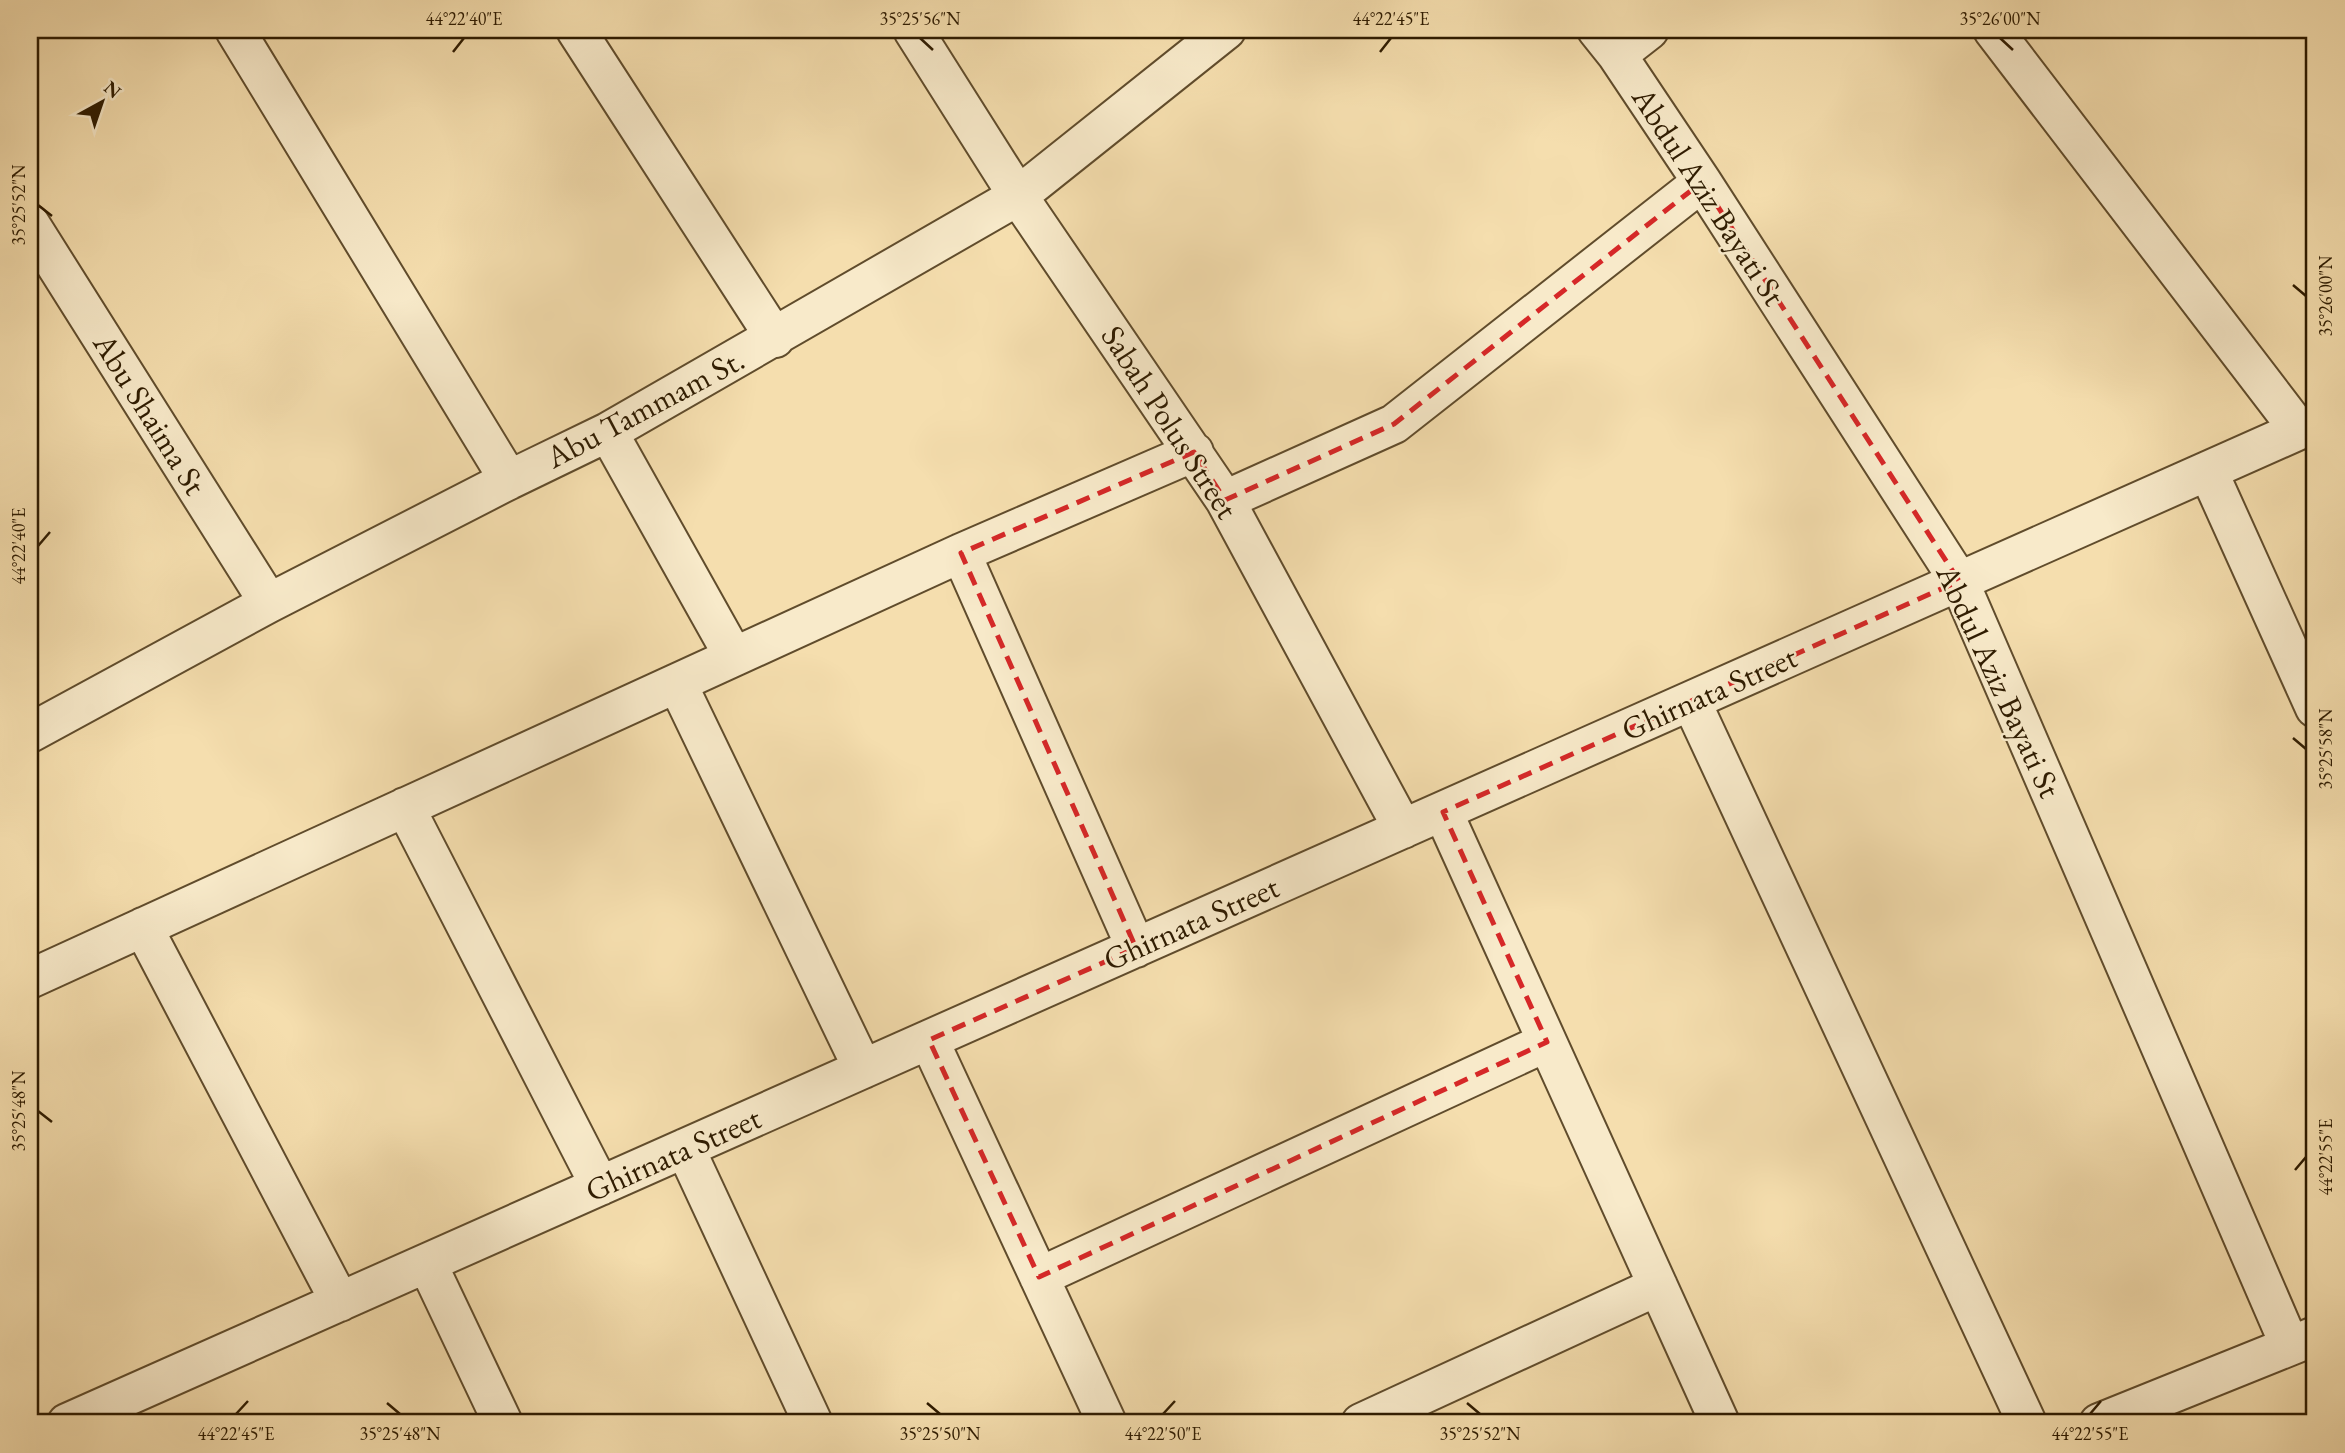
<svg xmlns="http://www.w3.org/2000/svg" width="2345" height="1453" font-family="'EB Garamond',serif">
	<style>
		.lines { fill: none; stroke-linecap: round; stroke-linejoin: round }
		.street-casing { stroke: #604c2c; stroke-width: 42 }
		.street { stroke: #f8eaca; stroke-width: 38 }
		.marked { fill: none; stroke: #d62828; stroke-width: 5; stroke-dasharray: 14 9; stroke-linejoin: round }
		.ticks { fill: none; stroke: #2e1b00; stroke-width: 2.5 }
		.labels { text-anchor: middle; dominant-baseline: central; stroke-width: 5; stroke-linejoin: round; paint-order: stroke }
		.street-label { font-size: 32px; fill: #2e1b00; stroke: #f8eaca }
		.neatline { fill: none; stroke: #2e1b00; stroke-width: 2.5 }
		.ticks-label { font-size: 18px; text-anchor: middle; fill: #2e1b00 }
	</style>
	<rect width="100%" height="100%" fill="#f5deae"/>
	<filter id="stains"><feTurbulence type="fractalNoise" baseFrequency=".00286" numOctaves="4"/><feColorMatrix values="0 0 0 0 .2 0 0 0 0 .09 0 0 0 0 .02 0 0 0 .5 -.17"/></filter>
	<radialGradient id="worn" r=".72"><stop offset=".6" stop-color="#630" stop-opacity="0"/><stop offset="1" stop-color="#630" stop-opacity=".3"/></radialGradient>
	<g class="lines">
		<defs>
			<path id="street" d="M235 30 509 480
				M576 30 775 338
				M913 30 1018 196 1225 500 1403 829
				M1597 30 1617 55 1702 182 1959 581 2290 1346
				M1993 30 2299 430
				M1617 55 1649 30
				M30 224 269 603
				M608 432 734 657
				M2208 471 2315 708
				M1225 500 1394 424 1702 182
				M961 553 1136 948
				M677 683 863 1069
				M1691 701 2027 1423
				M30 733 269 603 509 480 608 432 1018 196 1226 30
				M405 807 600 1186
				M1443 812 1720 1423
				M143 927 340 1302
				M30 979 961 553 1194 452
				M929 1040 1107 1423
				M685 1148 813 1423
				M427 1263 503 1423
				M1039 1277 1547 1042
				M67 1423 2315 423
				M1361 1423 1658 1286
				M2099 1423 2315 1336"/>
		</defs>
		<!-- street casing -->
		<use href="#street" class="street-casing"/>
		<!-- street -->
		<use href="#street" class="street"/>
	</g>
	<!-- marked area -->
	<path class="marked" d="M1702 182 1959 581 1443 812 1547 1042 1039 1277 929 1040 1136 948 961 553 1194 452 1225 500 1394 424Z"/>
	<!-- ticks -->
	<path class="ticks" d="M920 38 933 50M2000 38 2013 50M453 52 464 38M1380 52 1391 38M38 205 52 216M2293 285 2306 296M38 546 50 532M2293 738 2306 749M38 1111 52 1122M2295 1170 2306 1157M387 1403 400 1414M927 1403 940 1414M1467 1403 1480 1414M236 1414 248 1401M1163 1414 1175 1401M2090 1414 2101 1401"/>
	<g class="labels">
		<!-- street labels -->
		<g class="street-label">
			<text transform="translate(1709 196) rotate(57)">Abdul Aziz Bayati St</text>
			<text transform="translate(645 408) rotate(-28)">Abu Tammam St.</text>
			<text transform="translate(150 414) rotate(58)">Abu Shaima St</text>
			<text transform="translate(1170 422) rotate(57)">Sabah Polus Street</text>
			<text transform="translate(1999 681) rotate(65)">Abdul Aziz Bayati St</text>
			<text transform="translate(1709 693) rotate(-24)">Ghirnata Street</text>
			<text transform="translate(1191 923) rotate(-24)">Ghirnata Street</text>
			<text transform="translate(673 1154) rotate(-24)">Ghirnata Street</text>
		</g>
	</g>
	<!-- margin -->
	<rect width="2345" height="1453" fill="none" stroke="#f5deae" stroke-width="77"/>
	<!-- north arrow -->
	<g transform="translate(102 102) rotate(40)" stroke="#f8eaca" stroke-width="5" paint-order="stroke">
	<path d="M0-5L12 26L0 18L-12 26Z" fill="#2e1b00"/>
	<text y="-10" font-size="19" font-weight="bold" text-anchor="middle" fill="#2e1b00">N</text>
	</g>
	<rect x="38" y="38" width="2268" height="1376" class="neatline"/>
	<g class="ticks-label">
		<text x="464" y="25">44°22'40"E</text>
		<text x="920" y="25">35°25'56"N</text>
		<text x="1391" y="25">44°22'45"E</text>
		<text x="2000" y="25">35°26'00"N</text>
		<text transform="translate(19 205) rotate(-90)" y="6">35°25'52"N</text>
		<text transform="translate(2326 296) rotate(-90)" y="6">35°26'00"N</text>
		<text transform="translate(19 546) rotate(-90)" y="6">44°22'40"E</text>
		<text transform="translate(2326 749) rotate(-90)" y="6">35°25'58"N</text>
		<text transform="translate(19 1111) rotate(-90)" y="6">35°25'48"N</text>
		<text transform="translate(2326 1157) rotate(-90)" y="6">44°22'55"E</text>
		<text x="236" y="1440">44°22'45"E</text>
		<text x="400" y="1440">35°25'48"N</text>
		<text x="940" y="1440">35°25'50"N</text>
		<text x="1163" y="1440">44°22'50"E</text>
		<text x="1480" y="1440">35°25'52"N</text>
		<text x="2090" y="1440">44°22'55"E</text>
	</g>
	<rect width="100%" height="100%" filter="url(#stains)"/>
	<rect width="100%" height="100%" fill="url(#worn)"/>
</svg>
